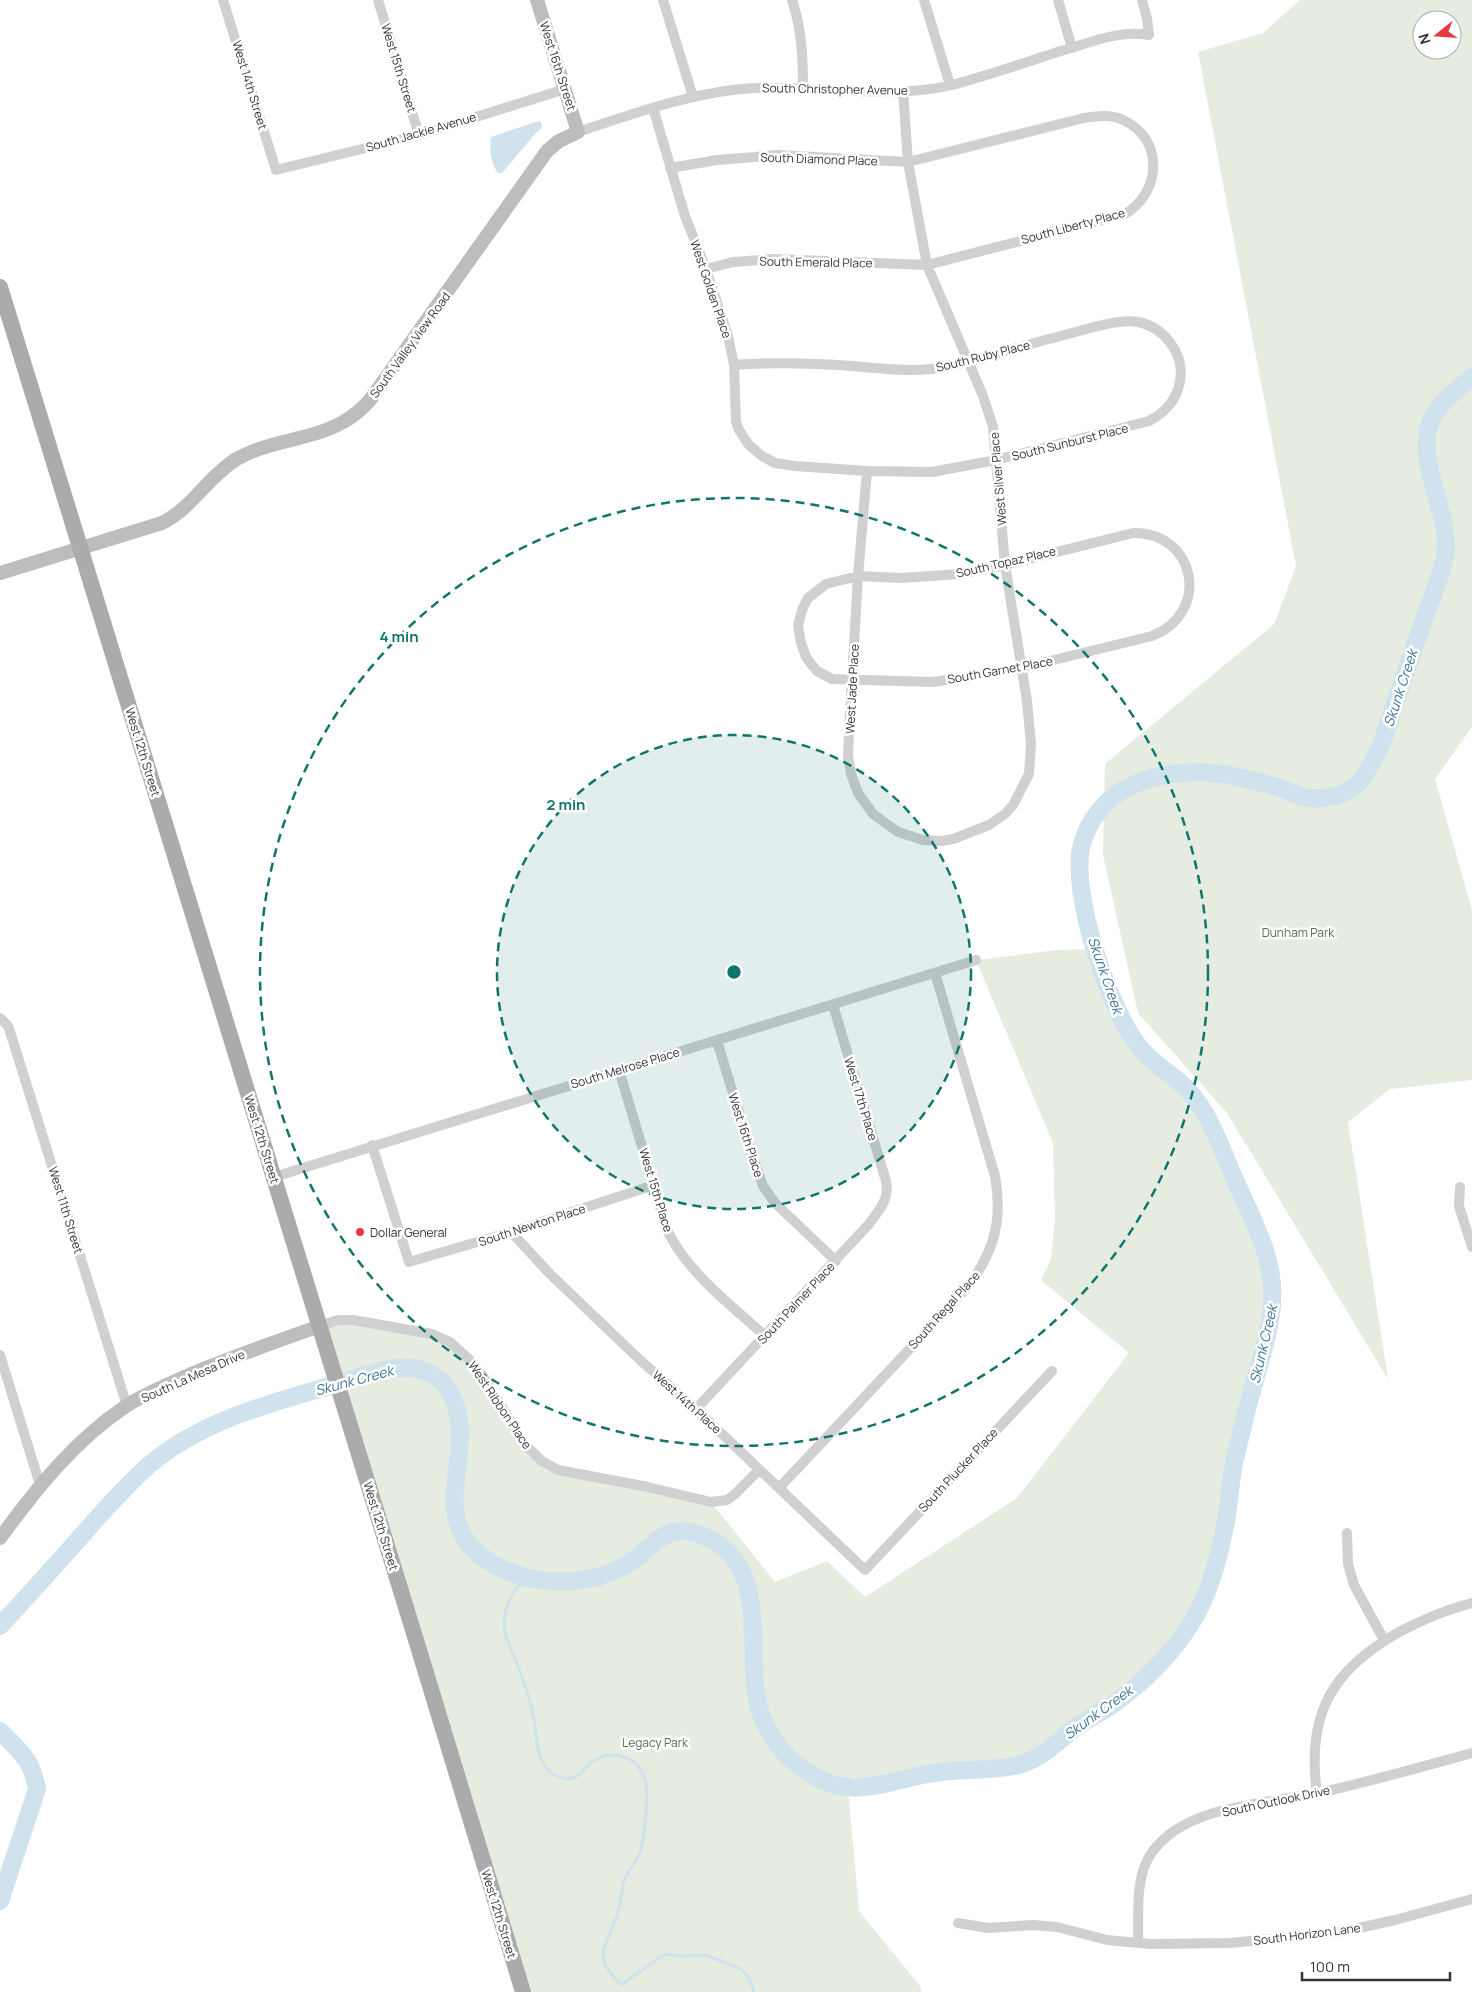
<svg xmlns="http://www.w3.org/2000/svg" width="1472" height="1992" font-family="Manrope,sans-serif">
	<style>
		.green { fill: #e6ecdf; fill-rule: evenodd }
		.water { fill: #cfe2ee }
		.lines { fill: none; stroke-linecap: round; stroke-linejoin: round }
		.stream { stroke: #cfe2ee; stroke-width: 3 }
		.river { stroke: #cfe2ee; stroke-width: 18 }
		.street { stroke: #d0d0d0; stroke-width: 10 }
		.secondary { stroke: #bdbdbd; stroke-width: 14 }
		.primary { stroke: #ababab; stroke-width: 16 }
		.ring { fill: none; stroke: #0f766e; stroke-width: 2.5; stroke-dasharray: 9 6 }
		.poi-dot { fill: #e63946; stroke: #fff; stroke-width: 2 }
		.labels { text-anchor: middle; dominant-baseline: central; stroke-width: 5; stroke-linejoin: round; paint-order: stroke }
		.street-label { font-size: 12px; fill: #333; stroke: #fff }
		.park-label { font-size: 12px; fill: #56703f; stroke: #fff }
		.poi-label { font-size: 12px; fill: #333; stroke: #fff; text-anchor: start }
		.water-label { font-size: 14px; font-style: italic; fill: #3f7597; stroke: #fff }
		.centre { fill: #0f766e; stroke: #fff; stroke-width: 2.5 }
		.ring-label { font-size: 15px; text-anchor: middle; font-weight: bold; fill: #0f766e; stroke: #fff; stroke-width: 5; stroke-linejoin: round; paint-order: stroke }
	</style>
	<rect width="100%" height="100%" fill="#fff"/>
	<!-- green -->
	<path class="green" d="M1300 0H1472V727L1435 779 1472 910V1080L1390 1089 1348 1122 1388 1379 1227 1113 1138 1013 1103 855 1105 764 1274 624 1296 566 1198 52 1263 33ZM1422 20H1452V50H1422Z
		M1095 949 1116 1010 1138 1047 1163 1071 1188 1089 1207 1117 1256 1228 1270 1267 1274 1304 1267 1338 1233 1465 1225 1528 1209 1587 1192 1622 1157 1667 1116 1702 1076 1727 1049 1750 1033 1761 982 1770 940 1771 848 1789 859 1911 920 1986 922 1992H523L320 1326 353 1320 432 1334 457 1347 535 1455 574 1474 711 1502 775 1582 827 1561 865 1597 1017 1498 1129 1353 1041 1280 1051 1259 1055 1220 1053 1143 976 960 1058 950Z"/>
	<!-- water -->
	<path class="water" d="M539 121 542 124 541 129 534 135 502 173H498C491 164 489 148 491 137Z"/>
	<g class="lines">
		<!-- stream -->
		<path class="stream" d="M525 1578C512 1593 504 1605 504 1625 505 1642 515 1656 520 1672 526 1687 531 1703 534 1719 538 1739 534 1761 553 1774 559 1778 568 1780 575 1777 583 1773 587 1764 595 1760 617 1748 643 1760 646 1785 648 1803 645 1832 641 1849 639 1861 629 1868 625 1879 621 1889 621 1904 617 1916 613 1927 604 1943 603 1955 602 1962 616 1984 623 1984L660 1957 667 1954 679 1956 706 1955 741 1969 749 1978 754 1992"/>
		<!-- river -->
		<path class="river" d="M0 1626C23 1601 46 1576 68 1551 94 1522 119 1492 148 1466 200 1421 268 1404 333 1385 359 1378 390 1363 418 1369 432 1372 444 1381 451 1394 482 1453 417 1522 495 1565 532 1586 583 1587 621 1568 656 1551 661 1515 710 1539 773 1571 743 1657 760 1712 768 1735 783 1755 803 1769 848 1802 879 1783 928 1774 956 1768 985 1772 1014 1766 1040 1761 1055 1743 1075 1728 1086 1720 1100 1713 1112 1705 1143 1683 1172 1654 1192 1622 1209 1594 1219 1558 1225 1526 1230 1502 1230 1478 1236 1454 1242 1431 1247 1407 1254 1384 1264 1346 1278 1310 1270 1270 1264 1238 1246 1206 1233 1175 1224 1154 1215 1130 1203 1110 1199 1104 1190 1091 1185 1087 1171 1073 1154 1065 1141 1049 1110 1013 1069 891 1082 844 1088 822 1105 799 1125 789 1161 770 1200 769 1238 777 1252 780 1267 784 1280 788 1290 791 1298 797 1308 798 1320 800 1340 796 1350 790 1365 780 1374 759 1382 743 1396 700 1410 658 1425 617 1432 596 1445 569 1446 547 1447 509 1415 456 1431 421 1439 402 1457 390 1472 377
			M0 1731C20 1751 32 1760 37 1789L0 1901"/>
		<!-- street -->
		<path class="street" d="M223 0 276 170 419 135 565 89
			M378 0 419 135
			M663 0 693 97
			M792 0C802 29 803 59 803 89
			M924 0 950 85
			M1058 0 1072 48
			M653 108 685 216 706 269 728 336 734 365 736 422 739 430 749 445 762 456 775 463 795 466 867 471 932 472 996 460 1149 421C1166 412 1177 400 1180 381 1185 354 1164 327 1138 322 1116 318 1075 333 1053 338 1014 348 970 364 931 369 905 372 878 368 852 366 812 363 774 362 734 365
			M578 132C635 113 695 91 755 88 819 85 889 100 952 85 989 75 1027 62 1064 50 1092 42 1120 30 1149 35L1147 18 1142 0
			M670 168 717 160 778 155 908 162 1084 118C1097 116 1111 114 1123 120 1164 138 1162 192 1125 214L927 265 774 259 733 262 706 269
			M867 471 858 576 849 730 848 756 851 774 858 793 873 814 898 832 923 840 941 841 953 839 989 825 1005 814 1013 805 1029 774 1031 744 1027 701 1005 565 993 427 983 396 927 265 908 162 903 91
			M1133 533C1197 532 1211 613 1152 636L1021 668 933 682 832 679 817 671 812 665 806 657 801 643 798 626 802 610 808 598 826 584 858 576 901 578 960 574 1005 565Z
			M0 1018 8 1026 13 1041 127 1406
			M717 1041 751 1152 763 1186 775 1203 836 1261
			M619 1070 667 1230C688 1273 730 1304 765 1336
			M372 1145 409 1262 511 1232 654 1185
			M274 1177 976 960
			M1460 1187 1459 1206 1472 1247
			M511 1232 550 1274 640 1360 696 1409 865 1570 1052 1371
			M320 1326 338 1320H353L432 1334 450 1342 472 1362 483 1376 526 1446 542 1461 558 1470 648 1487 711 1502 727 1500 734 1495 759 1470
			M0 1355 40 1485
			M696 1409 869 1224C879 1210 890 1199 886 1181L833 1005
			M779 1488 967 1288C994 1252 1003 1221 995 1176L935 973
			M1347 1533 1348 1564 1354 1585 1384 1640
			M1317 1793C1306 1714 1332 1669 1401 1631 1424 1619 1447 1609 1472 1603
			M958 1923 988 1928 1033 1925 1057 1927 1107 1940 1150 1944 1230 1943 1341 1932 1395 1920 1472 1899
			M1138 1943C1139 1914 1134 1875 1153 1851 1187 1805 1266 1804 1318 1793 1369 1782 1421 1767 1472 1753"/>
		<!-- secondary -->
		<path class="secondary" d="M0 573 162 523C192 508 207 478 235 460 268 440 310 441 343 422 354 416 362 409 370 400L547 151 559 141 578 132 537 0
			M0 1538C37 1488 74 1441 126 1406 146 1393 169 1384 191 1374 233 1357 277 1341 320 1326"/>
		<!-- primary -->
		<path class="primary" d="M0 287 416 1640 523 1992"/>
	</g>
	<!-- distance rings -->
	<circle cx="734" cy="972" r="237" fill="#0f766e" fill-opacity=".12"/>
	<g class="ring">
		<circle cx="734" cy="972" r="237"/>
		<circle cx="734" cy="972" r="474"/>
	</g>
	<!-- markers -->
	<circle class="poi-dot" cx="360" cy="1232" r="5"/>
	<g class="labels">
		<!-- street labels -->
		<g class="street-label">
			<text transform="translate(558 66) rotate(72)">West 16th Street</text>
			<text transform="translate(399 68) rotate(73)">West 15th Street</text>
			<text transform="translate(250 85) rotate(73)">West 14th Street</text>
			<text transform="translate(835 89) rotate(1)">South Christopher Avenue</text>
			<text transform="translate(421 132) rotate(-16)">South Jackie Avenue</text>
			<text transform="translate(819 159) rotate(2)">South Diamond Place</text>
			<text transform="translate(1073 226) rotate(-15)">South Liberty Place</text>
			<text transform="translate(816 262) rotate(1)">South Emerald Place</text>
			<text transform="translate(711 289) rotate(71)">West Golden Place</text>
			<text transform="translate(410 345) rotate(-54)">South Valley View Road</text>
			<text transform="translate(983 356) rotate(-14)">South Ruby Place</text>
			<text transform="translate(1070 442) rotate(-14)">South Sunburst Place</text>
			<text transform="translate(998 479) rotate(-95)">West Silver Place</text>
			<text transform="translate(1006 562) rotate(-13)">South Topaz Place</text>
			<text transform="translate(1000 670) rotate(-10)">South Garnet Place</text>
			<text transform="translate(852 689) rotate(-87)">West Jade Place</text>
			<text transform="translate(143 752) rotate(73)">West 12th Street</text>
			<text transform="translate(625 1068) rotate(-17)">South Melrose Place</text>
			<text transform="translate(861 1099) rotate(73)">West 17th Place</text>
			<text transform="translate(746 1135) rotate(72)">West 16th Place</text>
			<text transform="translate(262 1139) rotate(73)">West 12th Street</text>
			<text transform="translate(656 1190) rotate(73)">West 15th Place</text>
			<text transform="translate(66 1210) rotate(73)">West 11th Street</text>
			<text transform="translate(532 1225) rotate(-18)">South Newton Place</text>
			<text transform="translate(796 1303) rotate(-47)">South Palmer Place</text>
			<text transform="translate(944 1310) rotate(-48)">South Regal Place</text>
			<text transform="translate(193 1376) rotate(-24)">South La Mesa Drive</text>
			<text transform="translate(687 1402) rotate(42)">West 14th Place</text>
			<text transform="translate(500 1405) rotate(56)">West Ribbon Place</text>
			<text transform="translate(958 1470) rotate(-47)">South Plucker Place</text>
			<text transform="translate(381 1526) rotate(73)">West 12th Street</text>
			<text transform="translate(1276 1801) rotate(-12)">South Outlook Drive</text>
			<text transform="translate(499 1914) rotate(73)">West 12th Street</text>
			<text transform="translate(1307 1934) rotate(-7)">South Horizon Lane</text>
		</g>
		<!-- park labels -->
		<g class="park-label">
			<text x="1298" y="932">Dunham Park</text>
			<text x="655" y="1742">Legacy Park</text>
		</g>
		<!-- poi labels -->
		<g class="poi-label">
			<text x="370" y="1232">Dollar General</text>
		</g>
		<!-- water labels -->
		<g class="water-label">
			<text transform="translate(1400 688) rotate(-72)">Skunk Creek</text>
			<text transform="translate(1106 975) rotate(71)">Skunk Creek</text>
			<text transform="translate(1263 1344) rotate(-77)">Skunk Creek</text>
			<text transform="translate(354 1380) rotate(-15)">Skunk Creek</text>
			<text transform="translate(1098 1712) rotate(-36)">Skunk Creek</text>
		</g>
	</g>
	<circle cx="734" cy="972" r="8" class="centre"/>
	<g class="ring-label">
		<text x="399" y="642">4 min</text>
		<text x="566" y="810">2 min</text>
	</g>
	<!-- north arrow -->
	<g transform="translate(1437 35) rotate(253)"><circle r="24" fill="#ffffff" stroke="#adadad"/>
	<path d="M0-4L9 19L0 12L-9 19Z" fill="#e63946"/>
	<text y="-8" font-size="14" font-weight="bold" text-anchor="middle" fill="#333333">N</text>
	</g>
	<!-- scale -->
	<path d="M1302 1972v8h148v-8" fill="none" stroke="#333333" stroke-width="2.5"/>
	<text x="1310" y="1972" font-size="15" fill="#333333" stroke="#ffffff" stroke-width="4" paint-order="stroke">100 m</text>
</svg>
